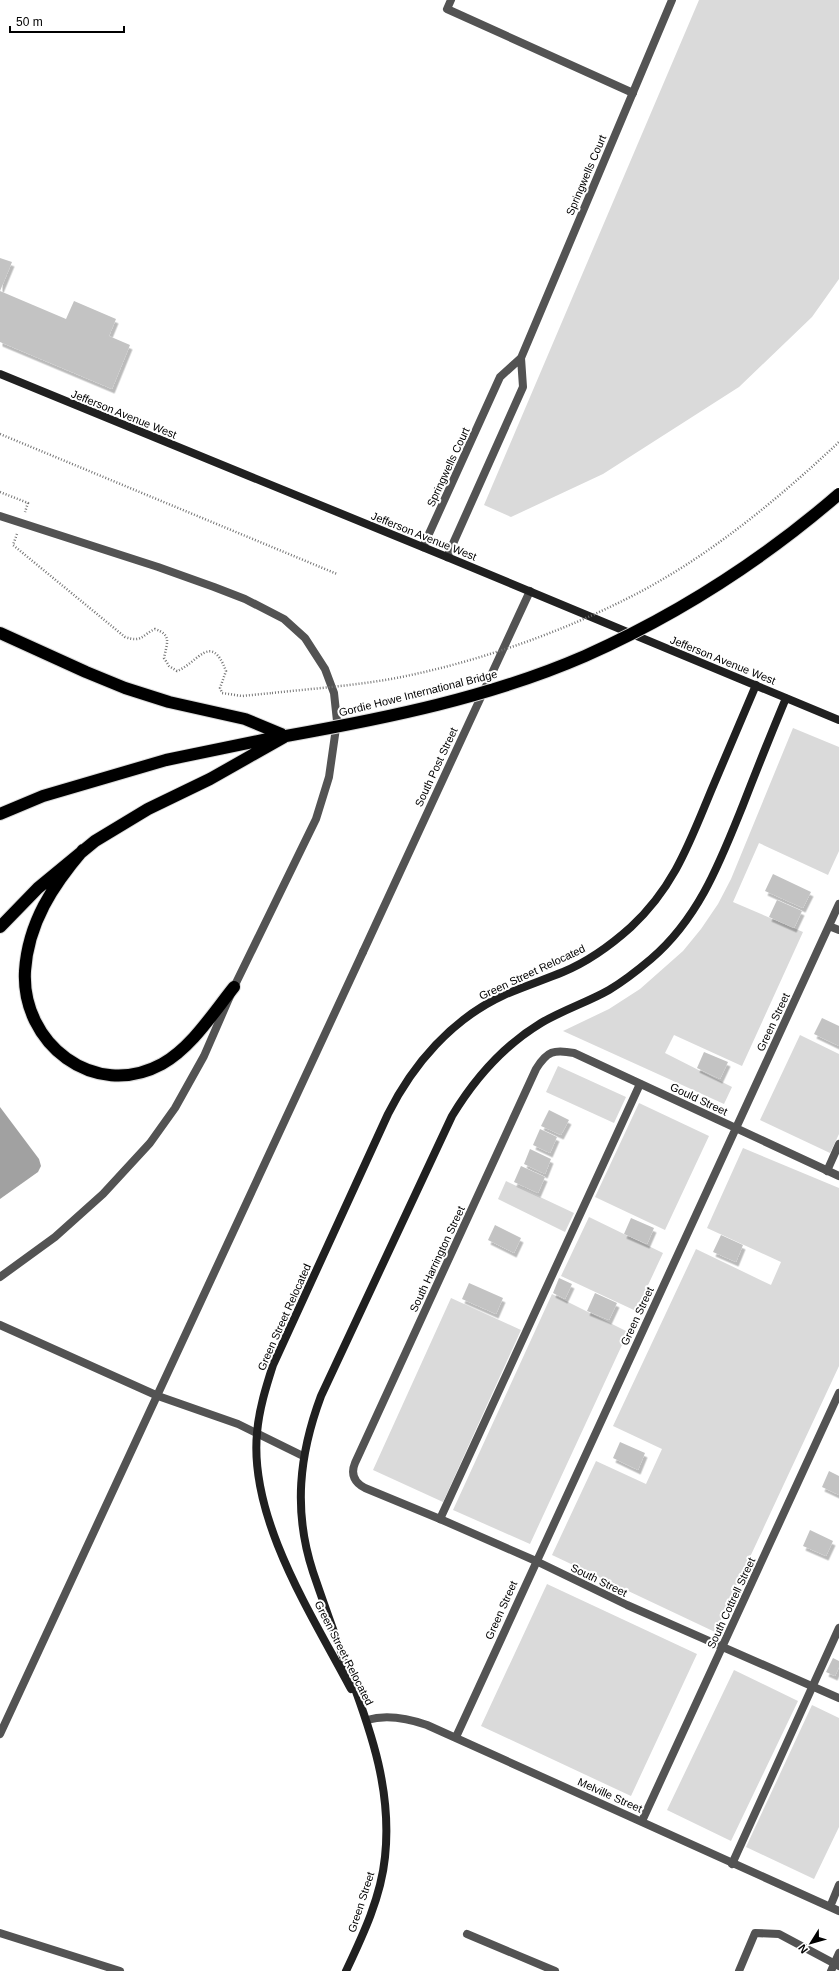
<svg xmlns="http://www.w3.org/2000/svg" width="839" height="1971" font-family="Helvetica,sans-serif">
	<style>
		.green { fill: #dadada }
		.water { fill: #a1a1a1 }
		.building { fill: #c3c3c3; filter: url(#shadow) }
		.lines { fill: none; stroke-linecap: round; stroke-linejoin: round }
		.highway-casing { stroke: #dbdbdb; stroke-width: 14 }
		.path { stroke: #757575; stroke-width: 2.5; stroke-dasharray: 1 2; stroke-linecap: butt }
		.lane { stroke: #535353; stroke-width: 8 }
		.street { stroke: #535353; stroke-width: 8 }
		.secondary { stroke: #202020; stroke-width: 8 }
		.highway { stroke: #000; stroke-width: 12 }
		.highway-bridge-casing { stroke: #dbdbdb; stroke-width: 14; stroke-linecap: butt }
		.path-bridge { stroke: #757575; stroke-width: 2.5; stroke-dasharray: 1 2; stroke-linecap: butt }
		.highway-bridge { stroke: #000; stroke-width: 12 }
		.labels { text-anchor: middle; dominant-baseline: central; stroke-width: 4; stroke-linejoin: round; paint-order: stroke }
		.street-label { font-size: 11px; fill: #000; stroke: #fff }
	</style>
	<defs>
		<filter id="shadow"><feDropShadow dx="2.5" dy="4.5" stdDeviation="0" flood-color="#0004"/></filter>
	</defs>
	<rect width="100%" height="100%" fill="#fff"/>
	<!-- green -->
	<path class="green" d="M699 0H839V279L812 317 739 387 603 474 511 517 484 505Z
		M793 728 839 747V851L828 875 759 843 733 902 803 932 742 1066 674 1035 665 1053 732 1087 724 1104 563 1031 609 1009 640 989 683 951 701 929 718 904 731 879Z
		M800 1035 839 1054V1134L830 1153 760 1120Z
		M558 1066 626 1097 614 1123 546 1092Z
		M639 1103 709 1136 665 1230 595 1197Z
		M743 1148 839 1188V1366L715 1632 552 1555 596 1461 646 1484 662 1449 613 1426 696 1249 771 1285 781 1262 707 1228Z
		M506 1181 574 1213 565 1232 498 1199Z
		M589 1217 663 1253 636 1311 561 1276Z
		M552 1294 628 1332 530 1544 453 1510Z
		M451 1298 521 1330 443 1502 373 1470Z
		M547 1584 697 1654 631 1796 481 1726Z
		M734 1670 798 1701 731 1841 667 1810Z
		M812 1705 839 1718V1827L814 1879 746 1847Z"/>
	<!-- water -->
	<path class="water" d="M0 1107 39 1159 41 1166 38 1172 0 1199Z"/>
	<!-- building -->
	<path class="building" d="M0 258 12 262 0 291 66 319 74 301 116 319 109 336 130 345 112 389 0 342Z
		M773 874 811 892 803 908 765 891Z
		M777 900 802 911 794 928 769 917Z
		M822 1018 839 1026V1046L814 1034Z
		M704 1052 728 1062 720 1079 697 1068Z
		M549 1110 569 1120 561 1135 541 1126Z
		M540 1129 557 1137 550 1153 533 1145Z
		M530 1149 551 1159 545 1174 524 1164Z
		M521 1166 545 1177 538 1193 514 1182Z
		M631 1218 654 1228 647 1244 624 1234Z
		M495 1225 521 1238 514 1253 488 1240Z
		M721 1235 743 1245 736 1262 713 1252Z
		M559 1278 572 1284 565 1299 553 1293Z
		M469 1283 503 1298 496 1314 462 1299Z
		M595 1293 617 1303 609 1320 587 1311Z
		M620 1442 645 1453 638 1470 613 1458Z
		M829 1471 839 1476V1495L822 1487Z
		M810 1530 833 1541 826 1556 803 1546Z
		M833 1658 839 1661V1667L835 1676 826 1672Z"/>
	<g class="lines">
		<defs>
			<path id="highway" d="M0 633 86 672 125 688 169 702 245 719 286 736
				M0 814 43 796 166 760 277 737
				M83 850C53 885 28 923 25 971 21 1043 94 1101 162 1064 192 1047 213 1013 234 987
				M0 927 38 888 95 841 148 809 210 779 286 736"/>
		</defs>
		<!-- highway casing -->
		<use href="#highway" class="highway-casing"/>
		<!-- path -->
		<path class="path" d="M0 434 337 574
			M0 492 28 503 25 512
			M17 534 13 545 125 637C142 643 142 635 155 629 172 635 167 643 164 658L169 666 177 671C198 663 211 631 226 671L220 688 222 693 242 696 272 693"/>
		<!-- lane -->
		<path class="lane" d="M451 0 447 9 633 93
			M0 516 158 567 214 587 245 599 284 619 305 638 325 669 334 693 337 721 329 777 316 819 234 987 204 1056 175 1108 150 1143 103 1194 55 1237 0 1277
			M827 1171 839 1144
			M0 1325 158 1396 238 1424 303 1456
			M440 1519 640 1084
			M0 1734 363 952
			M732 1864 839 1628
			M0 1933 120 1971
			M467 1934 555 1971
			M739 1971 755 1933 779 1934 839 1966"/>
		<!-- street -->
		<path class="street" d="M423 547 500 377 521 358 672 0
			M447 557 523 387 521 358
			M829 926 839 930
			M363 952 530 591
			M839 1176 574 1053C554 1049 547 1051 536 1069L355 1463C350 1475 355 1483 365 1488L440 1519 536 1561 627 1605 839 1698
			M367 1720C387 1714 407 1718 427 1725L839 1911
			M456 1737 839 904
			M642 1821 839 1393
			M830 1907 839 1885
			M831 1971 839 1953"/>
		<!-- secondary -->
		<path class="secondary" d="M0 374 447 557 839 720
			M351 1689C312 1615 249 1519 257 1433 259 1409 266 1387 273 1365L388 1114C413 1064 452 1019 504 995 523 987 543 980 563 972 587 962 611 945 631 927 674 887 689 844 711 791 726 756 741 720 756 685
			M346 1971C363 1935 381 1897 385 1857 392 1792 372 1734 350 1675 337 1641 325 1607 313 1572 293 1511 299 1455 321 1396L452 1116C475 1078 503 1046 541 1023 563 1010 588 1002 609 990 624 981 638 970 651 959 699 918 720 862 743 805 757 769 771 734 786 698"/>
		<!-- highway -->
		<use href="#highway" class="highway"/>
		<defs>
			<path id="highway-bridge" d="M286 736C387 718 491 697 585 656 677 615 764 559 839 494"/>
		</defs>
		<!-- highway-bridge casing -->
		<use href="#highway-bridge" class="highway-bridge-casing"/>
		<!-- path-bridge -->
		<path class="path-bridge" d="M272 693C318 688 365 685 411 675 489 658 567 630 638 593 712 554 778 499 839 442"/>
		<!-- highway-bridge -->
		<use href="#highway-bridge" class="highway-bridge"/>
	</g>
	<g class="labels">
		<!-- street labels -->
		<g class="street-label">
			<text transform="translate(586 175) rotate(-67)">Springwells Court</text>
			<text transform="translate(124 414) rotate(22)">Jefferson Avenue West</text>
			<text transform="translate(448 467) rotate(-65)">Springwells Court</text>
			<text transform="translate(424 536) rotate(22)">Jefferson Avenue West</text>
			<text transform="translate(723 660) rotate(22)">Jefferson Avenue West</text>
			<text transform="translate(418 693) rotate(-14)">Gordie Howe International Bridge</text>
			<text transform="translate(436 767) rotate(-65)">South Post Street</text>
			<text transform="translate(532 972) rotate(-25)">Green Street Relocated</text>
			<text transform="translate(773 1022) rotate(-65)">Green Street</text>
			<text transform="translate(699 1099) rotate(25)">Gould Street</text>
			<text transform="translate(437 1259) rotate(-65)">South Harrington Street</text>
			<text transform="translate(637 1316) rotate(-65)">Green Street</text>
			<text transform="translate(284 1317) rotate(-66)">Green Street Relocated</text>
			<text transform="translate(599 1580) rotate(26)">South Street</text>
			<text transform="translate(731 1603) rotate(-65)">South Cottrell Street</text>
			<text transform="translate(501 1610) rotate(-66)">Green Street</text>
			<text transform="translate(344 1653) rotate(63)">Green Street Relocated</text>
			<text transform="translate(610 1795) rotate(24)">Melville Street</text>
			<text transform="translate(361 1902) rotate(-72)">Green Street</text>
		</g>
	</g>
	<!-- north arrow -->
	<g transform="translate(811 1943) rotate(233)" stroke="#ffffff" stroke-width="3" paint-order="stroke">
	<path d="M0-3L7 15L0 10L-7 15Z" fill="#000000"/>
	<text y="-6" font-size="11" font-weight="bold" text-anchor="middle" fill="#000000">N</text>
	</g>
	<!-- scale -->
	<path d="M10 26v6h114v-6" fill="none" stroke="#000000" stroke-width="2"/>
	<text x="16" y="26" font-size="12" fill="#000000" stroke="#ffffff" stroke-width="3" paint-order="stroke">50 m</text>
</svg>
